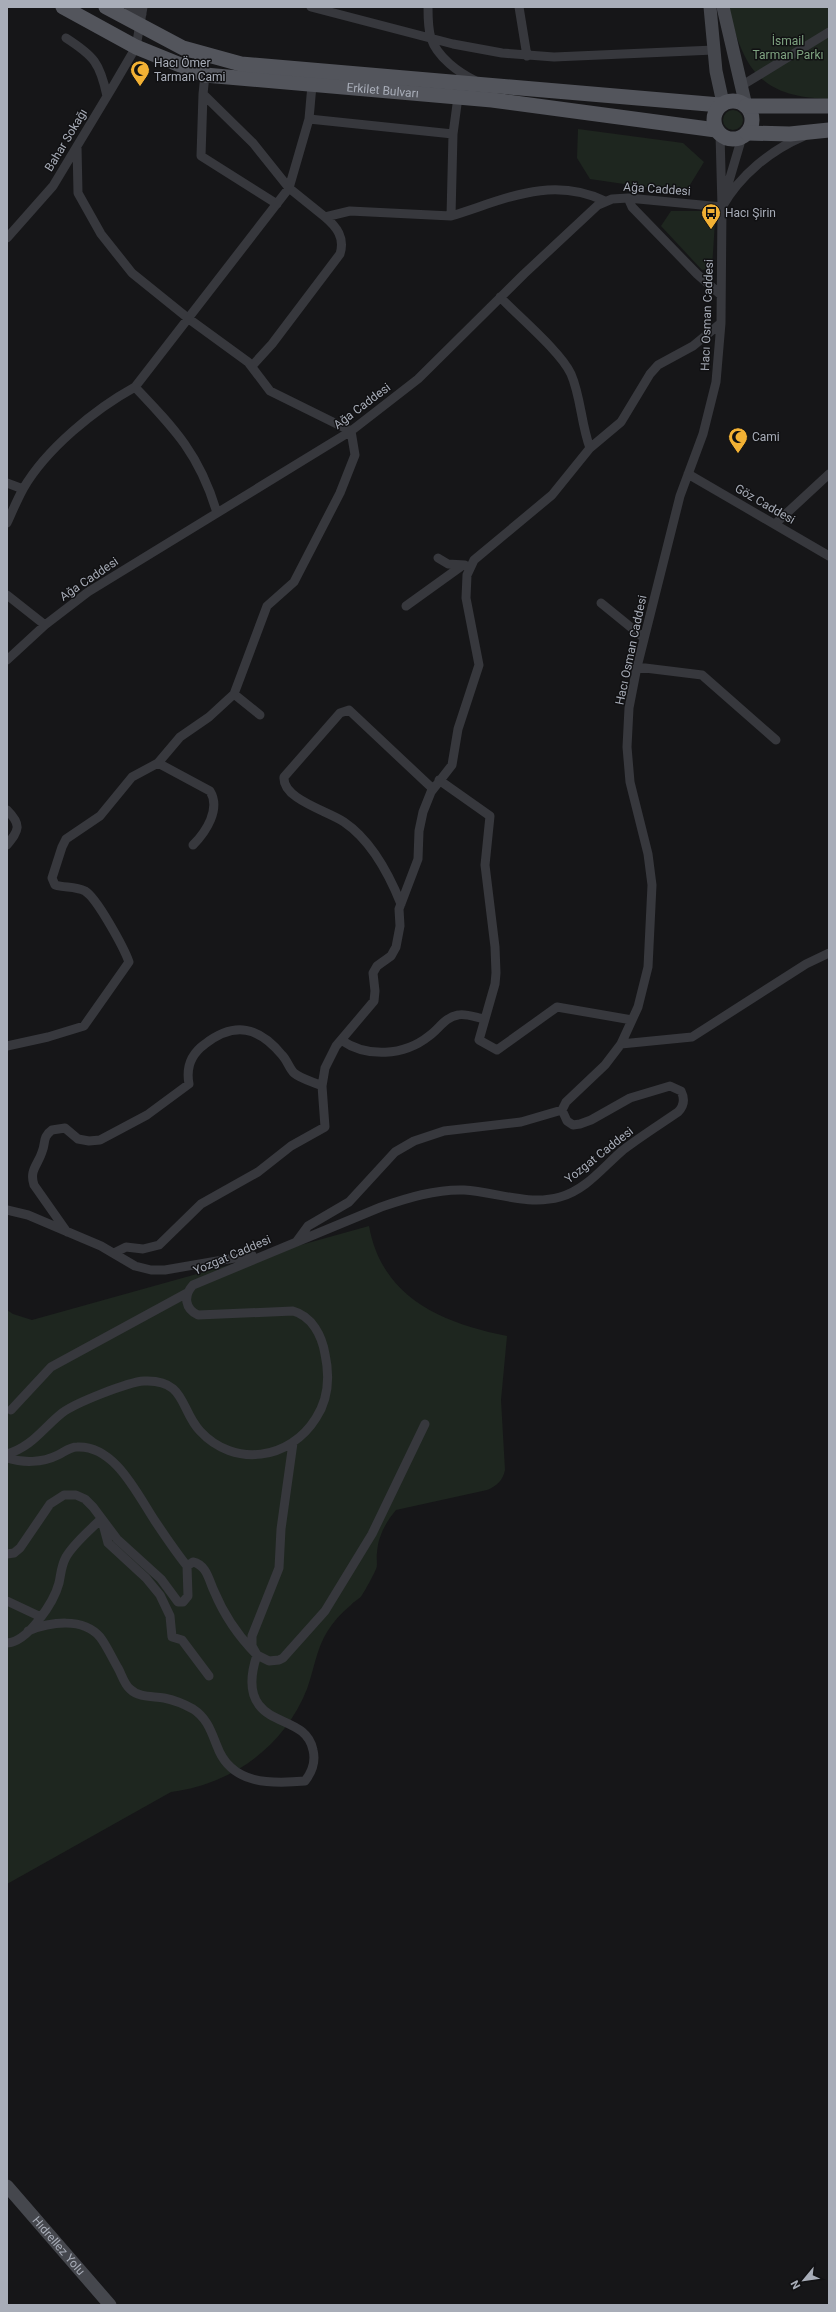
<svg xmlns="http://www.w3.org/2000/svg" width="836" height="2312" font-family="Roboto,sans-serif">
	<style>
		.green { fill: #1e261f }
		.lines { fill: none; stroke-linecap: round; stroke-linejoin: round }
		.street { stroke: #37383d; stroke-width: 9 }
		.secondary { stroke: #45474d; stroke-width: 13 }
		.primary { stroke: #53555c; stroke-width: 15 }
		.labels { text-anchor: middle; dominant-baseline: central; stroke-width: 3; stroke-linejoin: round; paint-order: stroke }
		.park-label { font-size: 12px; fill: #7fa381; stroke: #111113 }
		.poi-label { font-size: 12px; fill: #a8adb8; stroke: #111113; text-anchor: start }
		.street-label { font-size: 12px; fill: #a8adb8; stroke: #111113 }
	</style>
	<rect width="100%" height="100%" fill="#161618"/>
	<!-- green -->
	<path class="green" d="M728 7H829V99C760 97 744 70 728 7Z
		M723 120a10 10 0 1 1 20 0a10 10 0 1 1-20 0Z
		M578 129 683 143 704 162 685 193 590 179 577 158Z
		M671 211H706L715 221 712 268 702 270 661 226Z
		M369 1226C382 1298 442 1323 507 1336L501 1400 505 1470C503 1480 497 1486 487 1490L396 1510C385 1523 378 1537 377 1553 376 1558 378 1565 376 1569 375 1572 365 1591 362 1595 360 1599 354 1601 351 1605 341 1613 333 1622 327 1632 316 1650 314 1670 307 1689 284 1747 232 1784 171 1792L7 1884V1310L13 1314 32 1320Z"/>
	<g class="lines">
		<!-- street -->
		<path class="street" d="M129 7 142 14
			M311 7 453 44 502 53 554 57 714 50
			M428 7C428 17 428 29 431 38 437 57 459 73 476 81
			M519 7 527 56
			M66 38C94 56 100 63 107 96
			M205 75 203 94 253 143 289 188 325 217 350 211 451 216 453 134 458 97
			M741 86 829 32
			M203 94 201 156 277 204
			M309 119 453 134
			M77 146 78 193 101 234 132 273 189 319 248 362 270 391 351 431 355 455 340 493 294 582 267 606 234 694 209 717 180 737 158 763 210 791C221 809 206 832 193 845
			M628 198 632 207 697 274 721 295
			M724 198 742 137
			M722 207C740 175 771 150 804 136
			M451 216C504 200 550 175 605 201
			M7 238 53 186 112 88 136 47 143 7
			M500 297C518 316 561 352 571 374 581 397 581 424 590 448
			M252 366 272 344 340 254C345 238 337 227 325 217
			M688 474 829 556
			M7 483 23 489
			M217 513C200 455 175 429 135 387L289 188 309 119 312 85
			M7 523C12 512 17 500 23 489 46 449 95 409 135 387
			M775 524 829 474
			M438 558 448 564 465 565
			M7 595 45 625
			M601 603 644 638
			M406 606 463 565
			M7 660 45 625 88 592 351 431 418 379 524 274 598 205 612 199 628 198 722 207
			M637 667 702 675 776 740
			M234 694 260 715
			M439 780 490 816 485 865 495 947 496 973 495 984 479 1040 497 1050 557 1007 632 1020
			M7 810C22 825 19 830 7 845
			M401 904C389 874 372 841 344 822 328 811 282 799 284 777L340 713 349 710 433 789
			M341 1040C367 1058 404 1056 429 1036 439 1029 445 1017 458 1015 466 1013 477 1018 485 1019
			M621 1044 692 1037 806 964 829 953
			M7 1046 48 1037 84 1026 129 962C124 948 97 898 85 891 75 886 65 888 55 885L52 878 62 847 66 839 100 816 132 777 158 763
			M7 1210 28 1215 101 1246 135 1266 151 1270H165L252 1255
			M67 1232 34 1185C29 1170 38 1165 42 1152 46 1143 42 1137 52 1130L65 1128 78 1139 89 1141 100 1140 147 1115 189 1084C186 1068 191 1054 205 1044 235 1021 259 1027 282 1055 287 1060 289 1068 294 1073 301 1079 314 1082 322 1086
			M297 1241 308 1226 349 1202 395 1152 414 1141 444 1131 521 1122 562 1110
			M114 1253 126 1247 143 1249 159 1245 201 1204 258 1172 291 1146 325 1127 322 1086 325 1068 336 1046 374 1001 375 991 373 973 377 966 391 956 396 947 400 926 399 909 418 859 419 831 423 812 431 792 452 765 458 729 479 665 466 598 467 575 474 560 552 495 590 448 621 422 650 374 658 365 693 346 721 323
			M11 1410 51 1367 187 1293
			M293 1443 281 1529 279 1568 252 1636V1646L257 1655 269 1661 279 1660 283 1658 325 1611 372 1534 425 1424
			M7 1454C32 1447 43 1428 62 1413 75 1403 128 1382 144 1381 186 1379 180 1410 200 1431 234 1468 290 1460 316 1418 329 1398 330 1377 325 1354 322 1336 312 1316 293 1311L198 1315C185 1309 183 1296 193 1285L381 1207C407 1198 436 1189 464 1190 496 1192 528 1206 560 1197 586 1190 603 1167 623 1150 640 1137 659 1125 678 1112 684 1106 685 1099 681 1091L670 1086 630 1098 591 1120 580 1124 573 1125 567 1121 562 1110 566 1102 605 1065 621 1044 638 1007 648 967 652 885 648 854 630 782 627 747 629 708 637 667 680 496 703 434 716 382 721 323 722 207 720 134
			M7 1458C23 1463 42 1463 58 1455 64 1452 70 1447 77 1447 115 1445 137 1494 155 1521 165 1536 175 1551 187 1566
			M103 1524 108 1543 146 1578 160 1595 170 1616 172 1637 182 1640 209 1676
			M7 1554 14 1553 20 1548 50 1504 64 1495H76L85 1499 93 1507 117 1539 161 1579 178 1602H183L188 1596 187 1566 193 1562C207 1565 209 1581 214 1591 224 1615 238 1636 257 1655 252 1670 248 1691 259 1705 274 1725 307 1721 313 1750 316 1762 312 1772 305 1781 271 1784 231 1785 217 1746 211 1731 207 1718 193 1709 184 1704 174 1700 164 1698 153 1696 139 1698 130 1689 124 1684 122 1675 118 1668 112 1658 107 1646 100 1637 83 1617 50 1622 28 1631
			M7 1601 41 1617
			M7 1643C28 1642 54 1602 59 1583 61 1574 61 1566 66 1557 74 1543 89 1531 101 1519"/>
		<!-- secondary -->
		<g class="secondary">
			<path d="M710 7 716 71 723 103"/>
			<path d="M723 7 746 106"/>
			<path id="s1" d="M7 2186 110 2305"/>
		</g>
		<!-- primary -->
		<g class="primary">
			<path id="s2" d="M63 7 136 47 205 75 492 100 716 130"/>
			<path d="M106 7 183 48 241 64 720 105"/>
			<circle cx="733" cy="120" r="19"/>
			<path d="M746 106H829"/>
			<path d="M747 133 790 134 829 130"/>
		</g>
	</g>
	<!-- icons -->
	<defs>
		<symbol id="mosque-pin" viewBox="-11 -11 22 30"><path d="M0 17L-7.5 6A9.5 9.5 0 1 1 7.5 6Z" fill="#f2b134" stroke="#111113"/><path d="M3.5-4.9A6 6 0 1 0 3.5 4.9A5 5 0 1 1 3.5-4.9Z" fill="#111"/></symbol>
		<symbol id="bus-pin" viewBox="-11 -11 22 30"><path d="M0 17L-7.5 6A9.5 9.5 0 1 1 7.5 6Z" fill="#f2b134" stroke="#111113"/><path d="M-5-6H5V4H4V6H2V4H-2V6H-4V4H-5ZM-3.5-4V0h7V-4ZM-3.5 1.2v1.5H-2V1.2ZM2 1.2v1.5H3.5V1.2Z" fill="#111"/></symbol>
	</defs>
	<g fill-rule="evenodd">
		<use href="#mosque-pin" x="129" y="59" width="22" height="30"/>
		<use href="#bus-pin" x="700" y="202" width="22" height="30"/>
		<use href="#mosque-pin" x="727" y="426" width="22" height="30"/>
	</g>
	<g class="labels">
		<!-- park labels -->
		<g class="park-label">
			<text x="788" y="41">İsmail<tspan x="788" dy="14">Tarman Parkı</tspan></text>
		</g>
		<!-- poi labels -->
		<g class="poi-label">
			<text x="154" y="63">Hacı Ömer<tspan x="154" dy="14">Tarman Cami</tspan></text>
			<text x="725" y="213">Hacı Şirin</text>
			<text x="752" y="437">Cami</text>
		</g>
		<!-- street labels -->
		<g class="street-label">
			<text stroke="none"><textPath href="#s2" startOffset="336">Erkilet Bulvarı</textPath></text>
			<text transform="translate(66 140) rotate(-59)">Bahar Sokağı</text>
			<text transform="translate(657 189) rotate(4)">Ağa Caddesi</text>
			<text transform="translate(707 315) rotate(-88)">Hacı Osman Caddesi</text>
			<text transform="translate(362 406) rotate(-37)">Ağa Caddesi</text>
			<text transform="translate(765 504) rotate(30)">Göz Caddesi</text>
			<text transform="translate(89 579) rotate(-34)">Ağa Caddesi</text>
			<text transform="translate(631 650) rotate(-78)">Hacı Osman Caddesi</text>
			<text transform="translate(599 1155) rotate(-38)">Yozgat Caddesi</text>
			<text transform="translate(232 1255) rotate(-23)">Yozgat Caddesi</text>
			<text stroke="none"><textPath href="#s1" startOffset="79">Hıdrellez Yolu</textPath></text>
		</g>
	</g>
	<!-- border -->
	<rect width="836" height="2312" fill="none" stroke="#a8adb8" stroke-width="16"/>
	<!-- north arrow -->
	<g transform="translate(804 2280) rotate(241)" stroke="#111113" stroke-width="3" paint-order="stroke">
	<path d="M0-3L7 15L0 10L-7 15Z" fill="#a8adb8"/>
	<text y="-6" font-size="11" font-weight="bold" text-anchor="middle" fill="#a8adb8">N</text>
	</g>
</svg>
